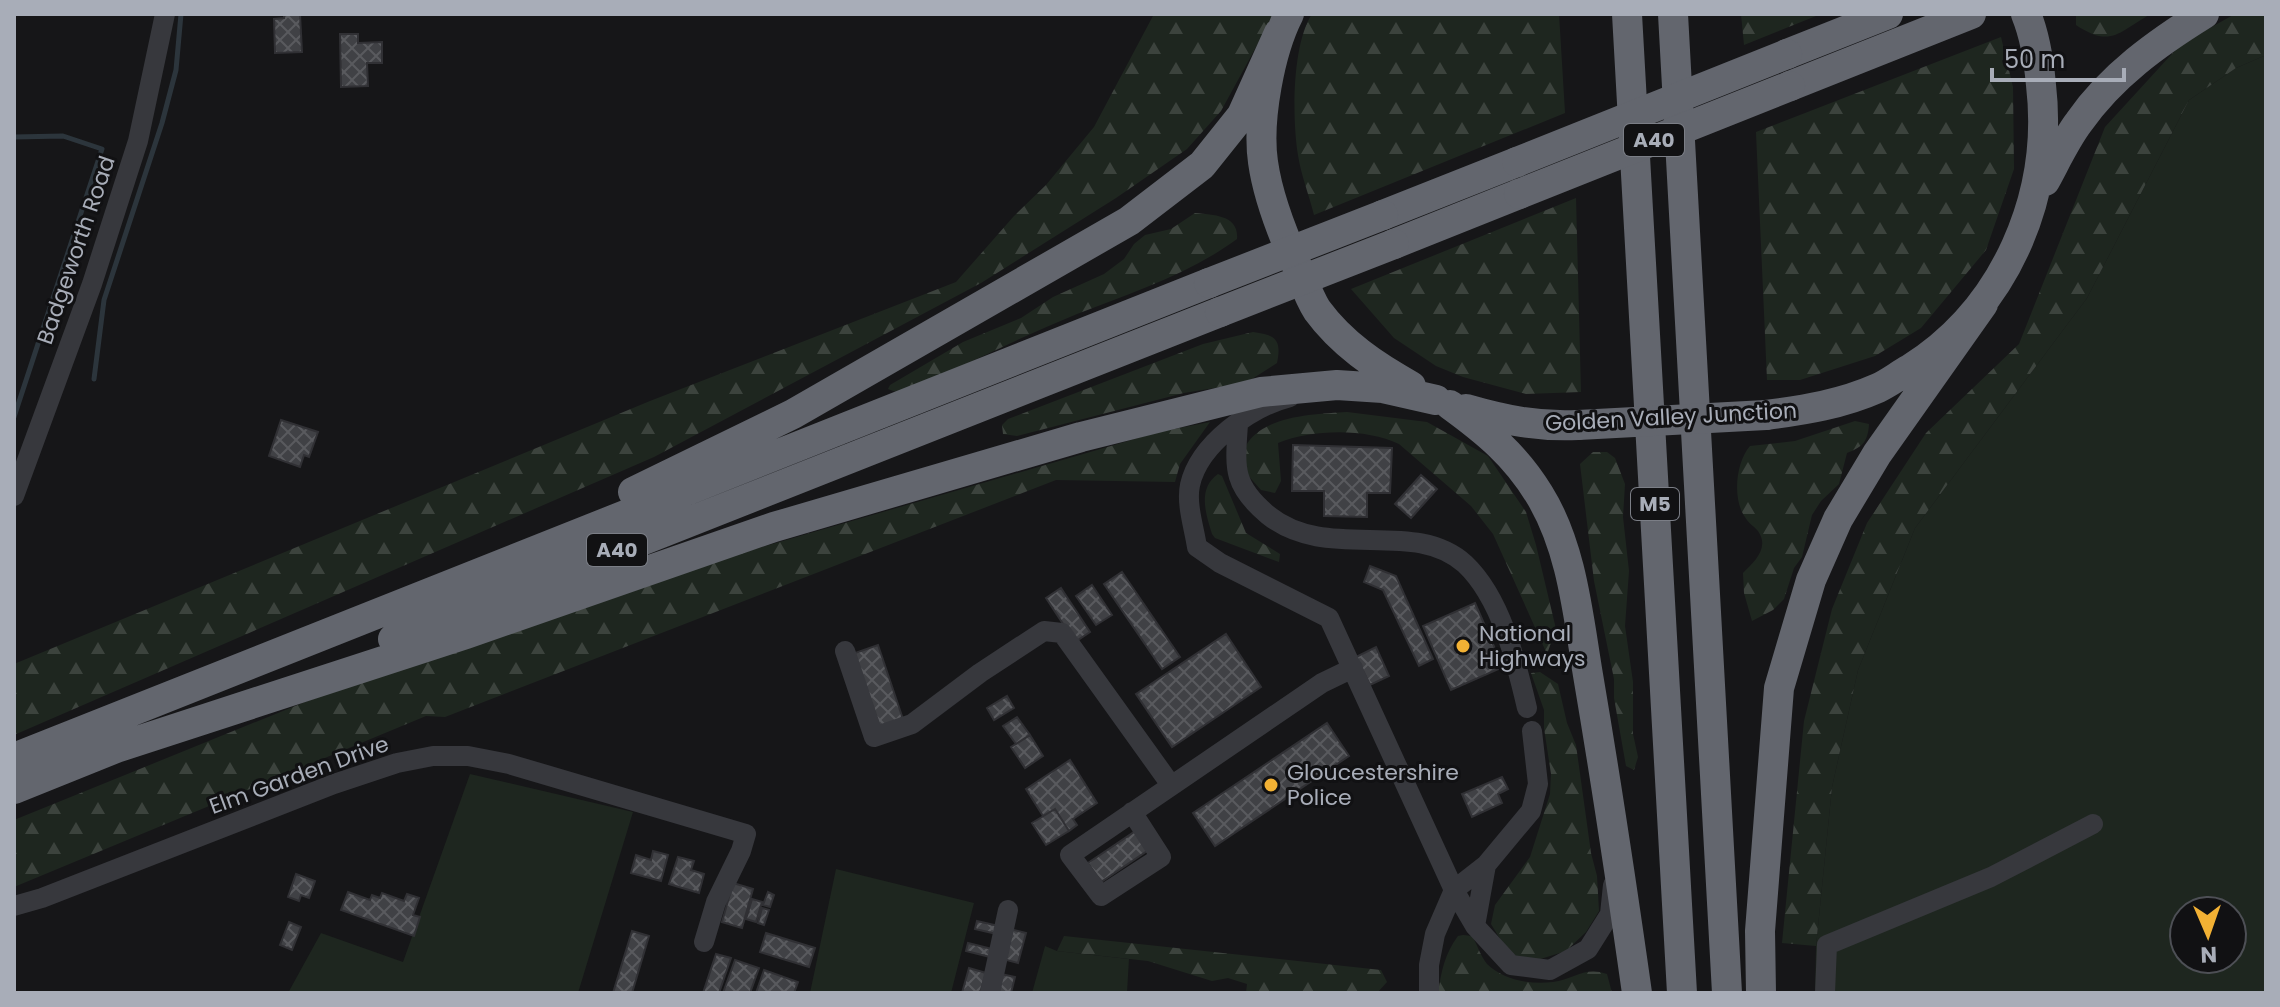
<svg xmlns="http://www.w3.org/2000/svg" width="2280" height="1007" font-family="Poppins,sans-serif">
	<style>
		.grass { fill: #1e261f; fill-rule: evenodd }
		.forest { fill: url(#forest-firs) }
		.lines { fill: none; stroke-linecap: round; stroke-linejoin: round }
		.stream { stroke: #2c353c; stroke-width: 5 }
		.building { fill: url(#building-cross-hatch); stroke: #303034; stroke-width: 2 }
		.minor { stroke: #37383d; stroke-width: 20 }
		.highway { stroke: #63666e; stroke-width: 30 }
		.highway-bridge { stroke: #63666e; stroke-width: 30 }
		.poi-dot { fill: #f2b134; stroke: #111113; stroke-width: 3 }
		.labels { text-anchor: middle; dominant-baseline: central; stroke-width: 6; stroke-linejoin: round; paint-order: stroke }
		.shield { fill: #111113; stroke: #7b7e86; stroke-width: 2 }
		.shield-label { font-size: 20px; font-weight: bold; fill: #a8adb8 }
		.street-label { font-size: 22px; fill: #a8adb8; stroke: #111113 }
		.poi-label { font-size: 22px; fill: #a8adb8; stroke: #111113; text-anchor: start }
	</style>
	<defs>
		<pattern id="forest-firs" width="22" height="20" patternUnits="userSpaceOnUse" patternTransform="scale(2)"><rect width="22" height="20" fill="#1e261f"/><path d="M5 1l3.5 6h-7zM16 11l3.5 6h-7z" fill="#3c433d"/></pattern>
		<pattern id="building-cross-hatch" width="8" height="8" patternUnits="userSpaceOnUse" patternTransform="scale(2)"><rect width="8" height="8" fill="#404145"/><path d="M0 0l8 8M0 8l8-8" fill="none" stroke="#595a5e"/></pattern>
	</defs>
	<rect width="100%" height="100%" fill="#161618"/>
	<!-- grass -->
	<path class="grass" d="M2266 55V993H1815L1816 946 1832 787 1858 670 1915 528 2087 298 2189 100 2236 68ZM2184 911H2232V959H2184Z
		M470 774 633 812 578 993H288L321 933 403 962Z
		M836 869 974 903 951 993H810Z
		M1045 946 1057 951 1129 959 1127 993H1032Z"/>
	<!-- forest -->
	<path class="forest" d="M1154 14H1274L1221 111 1187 149 1116 198 981 283 654 457 14 735V664L650 401 956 282 1014 216 1046 185 1094 127Z
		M1312 14H1559L1565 113 1314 215C1309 195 1301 175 1298 155 1292 119 1292 44 1312 14Z
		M1741 14H1821L1744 45Z
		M2076 14H2151C2119 31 2112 49 2076 25Z
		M2235 14H2266V55L2236 68 2189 100 2087 298 1915 528 1858 670 1832 787 1816 946 1782 943 1804 721 1832 609 1867 523 1926 433 2019 344 2105 127 2181 44Z
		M2001 37 2013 87 2014 169 1986 250 1921 328 1875 356 1800 380H1767L1756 132Z
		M1576 198 1581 392 1526 394 1463 377 1436 366 1394 338 1351 289Z
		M1195 213C1214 215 1239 215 1237 239 1188 275 1133 292 1077 314 1021 337 966 364 911 390L896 392 888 389 890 385 963 342 1021 318 1053 297 1104 274 1124 259 1134 244 1145 235 1171 229Z
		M1253 332C1275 335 1282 339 1277 363L1252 379 1239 384 1184 393 1017 436 1003 434 1002 425 1008 419 1203 344Z
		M1347 412 1427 422 1488 456 1526 512 1536 545 1556 629 1547 654 1493 534 1471 506 1399 444C1366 428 1312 429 1278 443L1281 481 1275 493 1261 490 1245 472C1245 463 1242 449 1249 441 1269 415 1317 414 1347 412Z
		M1855 421 1869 424C1868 441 1863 447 1847 453L1839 484 1821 501 1812 515 1802 557 1794 568 1784 599 1773 610 1752 621 1744 593 1743 573C1754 562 1770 548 1758 531 1754 526 1748 523 1745 517 1732 499 1736 462 1750 446L1795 441Z
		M1210 422 1180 464 1175 482 1056 480 445 717 426 716 14 887V820L305 702 662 576 1159 432Z
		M1593 452H1607L1615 458 1625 484 1623 517 1629 571 1625 626 1633 682V734L1638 757 1634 770 1626 766 1614 698V679L1594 581 1580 464Z
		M1218 474 1222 476 1246 533 1280 554 1279 562 1215 538 1212 534C1206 514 1197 489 1218 474Z
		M1540 672 1558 684 1567 723 1576 745 1591 853 1597 876 1599 911 1586 932 1566 951 1534 961 1520 959 1505 947 1491 924 1495 905 1530 857 1550 794 1551 774 1544 728V710L1531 673Z
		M1463 935 1472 936C1477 944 1481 957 1487 964 1503 980 1531 985 1553 982 1574 979 1585 966 1607 974L1612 993H1438C1441 972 1445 953 1458 936Z
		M1064 936 1381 970 1387 982 1377 993H1246L1247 984 1228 978 1212 981 1148 961 1057 951Z"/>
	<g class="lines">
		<!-- stream -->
		<path class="stream" d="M14 137 63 136 102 149 14 417
			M94 379 104 300 162 123 176 70 181 14"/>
	</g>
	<!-- building -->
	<path class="building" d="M284 14H300L302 52 275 53 274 19 284 18Z
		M340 34H358V43L382 42V63H367L368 86 341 87Z
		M281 420 318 432 309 457 304 455 300 467 269 456Z
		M1293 445 1392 448 1390 493H1367V517L1324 516V491H1292Z
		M1421 475 1437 489 1411 518 1395 504Z
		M1370 566 1396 576 1433 659 1419 666 1383 590 1364 582Z
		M1122 572 1180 657 1162 669 1104 584Z
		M1092 585 1112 615 1096 625 1076 596Z
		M1061 588 1090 632 1075 642 1046 598Z
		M1475 603 1503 667 1451 690 1423 626Z
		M1226 634 1261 687 1172 747 1136 694Z
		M878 645 904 722 877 731 852 654Z
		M1376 647 1389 676 1370 685 1356 657Z
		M1007 696 1014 708 994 720 987 708Z
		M1017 717 1030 735 1016 744 1003 726Z
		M1327 723 1349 756 1215 846 1193 813Z
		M1030 735 1043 756 1025 768 1011 747Z
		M1070 760 1097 803 1073 819 1077 825 1069 831 1055 809 1043 816 1026 789Z
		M1502 777 1508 789 1498 794 1502 803 1472 817 1462 794Z
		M1055 809 1069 831 1046 845 1032 823Z
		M1137 830 1150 849 1101 882 1088 863Z
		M653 851 668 855 661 881 631 873 636 855 651 860Z
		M678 857 694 861 691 870 704 874 699 893 669 884Z
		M296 874 315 881 309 898 301 895 299 901 288 897Z
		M733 883 753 889 742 928 722 922Z
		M348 892 370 900 372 895 380 898 382 893 404 901 407 894 419 898 413 915 420 917 414 936 341 910Z
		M768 892 774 895 770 907 763 905Z
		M752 899 762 902 756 922 746 919Z
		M762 908 769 910 764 925 758 923Z
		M977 921 1003 927 1001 935 975 929Z
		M289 922 301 927 292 950 280 945Z
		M1010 929 1026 933 1018 963 1003 959Z
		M632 931 649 936 632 993H613Z
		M766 933 815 948 809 967 760 952Z
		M968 943 996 950 994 958 966 951Z
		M716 954 731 958 719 993H703Z
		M735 960 759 968 750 993H723Z
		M969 968 986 973 980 993H962Z
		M764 970 798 982 794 993H756Z
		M1001 974 1015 977 1011 993H996Z"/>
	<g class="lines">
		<!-- minor -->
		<path class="minor" d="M1290 397C1251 407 1199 444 1190 485 1186 504 1194 527 1197 547L1220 563 1329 618 1454 890 1475 926 1511 965 1550 970 1588 949 1610 914 1613 885
			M1238 424C1235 468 1232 485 1268 515 1327 563 1414 517 1465 564 1501 598 1516 661 1527 708
			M14 496 92 284 138 141 165 14
			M845 651 874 737 912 724 980 673 1044 631 1062 633 1171 785
			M1132 812 1161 857 1101 896 1070 855 1322 683 1353 668
			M14 906 42 898 334 784 397 763 433 756H468L509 764 746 834 741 851 716 902 704 942
			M1475 926 1486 865 1531 811 1538 784 1532 731
			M990 993 1008 910
			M1429 993V965L1435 934 1454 890 1486 865
			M1825 993 1827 945 1991 877 2093 824"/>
		<!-- highway -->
		<path class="highway" d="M1289 14C1270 51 1257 120 1263 162 1268 198 1282 233 1297 266 1303 280 1309 297 1317 310 1342 344 1375 366 1411 386
			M1627 14 1682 993
			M1673 14 1727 993
			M1787 54 1888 14
			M1790 86 1971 14
			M2045 181C2056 161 2066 139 2079 122 2111 76 2157 43 2204 14
			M1383 215 1517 162
			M1394 244 1519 194
			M1450 405C1487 432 1515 455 1539 494 1572 547 1578 615 1588 675 1606 781 1622 887 1637 993
			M1466 409C1504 420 1538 427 1578 425
			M1766 415C1805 410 1842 404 1878 388 1889 383 1899 375 1910 369 2005 309 2054 196 2041 85 2039 62 2035 36 2026 14
			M633 492 793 414 1129 221 1202 165 1242 115 1279 33
			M393 639 1220 312
			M116 748 466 634 774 527 1081 437 1261 392 1337 385 1383 388 1436 400
			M14 758 1209 283
			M14 789 136 740
			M1761 993 1760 931 1779 688 1811 580 1838 519 1877 454 1983 304"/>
		<!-- highway-bridge -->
		<path class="highway-bridge" d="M1517 162 1787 54
			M1519 194 1790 86
			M1209 283 1383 215
			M1220 312 1394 244
			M1578 425 1766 415"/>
	</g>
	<!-- markers -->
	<g class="poi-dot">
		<circle cx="1463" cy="646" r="8"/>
		<circle cx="1271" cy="785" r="8"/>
	</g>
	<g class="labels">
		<!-- shield labels -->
		<g class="shield">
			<rect x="1624" y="124" width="60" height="32" rx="6"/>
			<rect x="1631" y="488" width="48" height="32" rx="6"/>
			<rect x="587" y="534" width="60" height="32" rx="6"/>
		</g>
		<g class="shield-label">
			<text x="1654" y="140">A40</text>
			<text x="1655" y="504">M5</text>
			<text x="617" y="550">A40</text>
		</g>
		<!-- street labels -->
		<g class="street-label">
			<text transform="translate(76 250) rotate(-71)">Badgeworth Road</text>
			<text transform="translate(1671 417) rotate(-3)">Golden Valley Junction</text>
			<text transform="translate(299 775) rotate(-20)">Elm Garden Drive</text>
		</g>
		<!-- poi labels -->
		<g class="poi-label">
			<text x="1479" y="633">National<tspan x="1479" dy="25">Highways</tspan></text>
			<text x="1287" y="772">Gloucestershire<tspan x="1287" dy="25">Police</tspan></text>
		</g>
	</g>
	<!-- border -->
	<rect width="2280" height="1007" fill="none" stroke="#a8adb8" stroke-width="32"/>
	<!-- north arrow -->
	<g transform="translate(2208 935) rotate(178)"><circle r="38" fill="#111113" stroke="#4d4f55" stroke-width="2"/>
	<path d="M0-6L14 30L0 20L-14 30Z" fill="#f2b134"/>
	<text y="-12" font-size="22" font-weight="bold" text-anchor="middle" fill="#a8adb8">N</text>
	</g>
	<!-- scale -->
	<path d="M1992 68v12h132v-12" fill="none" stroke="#a8adb8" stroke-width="4"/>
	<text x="2004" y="68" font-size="24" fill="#a8adb8" stroke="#111113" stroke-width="6" paint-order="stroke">50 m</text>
</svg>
